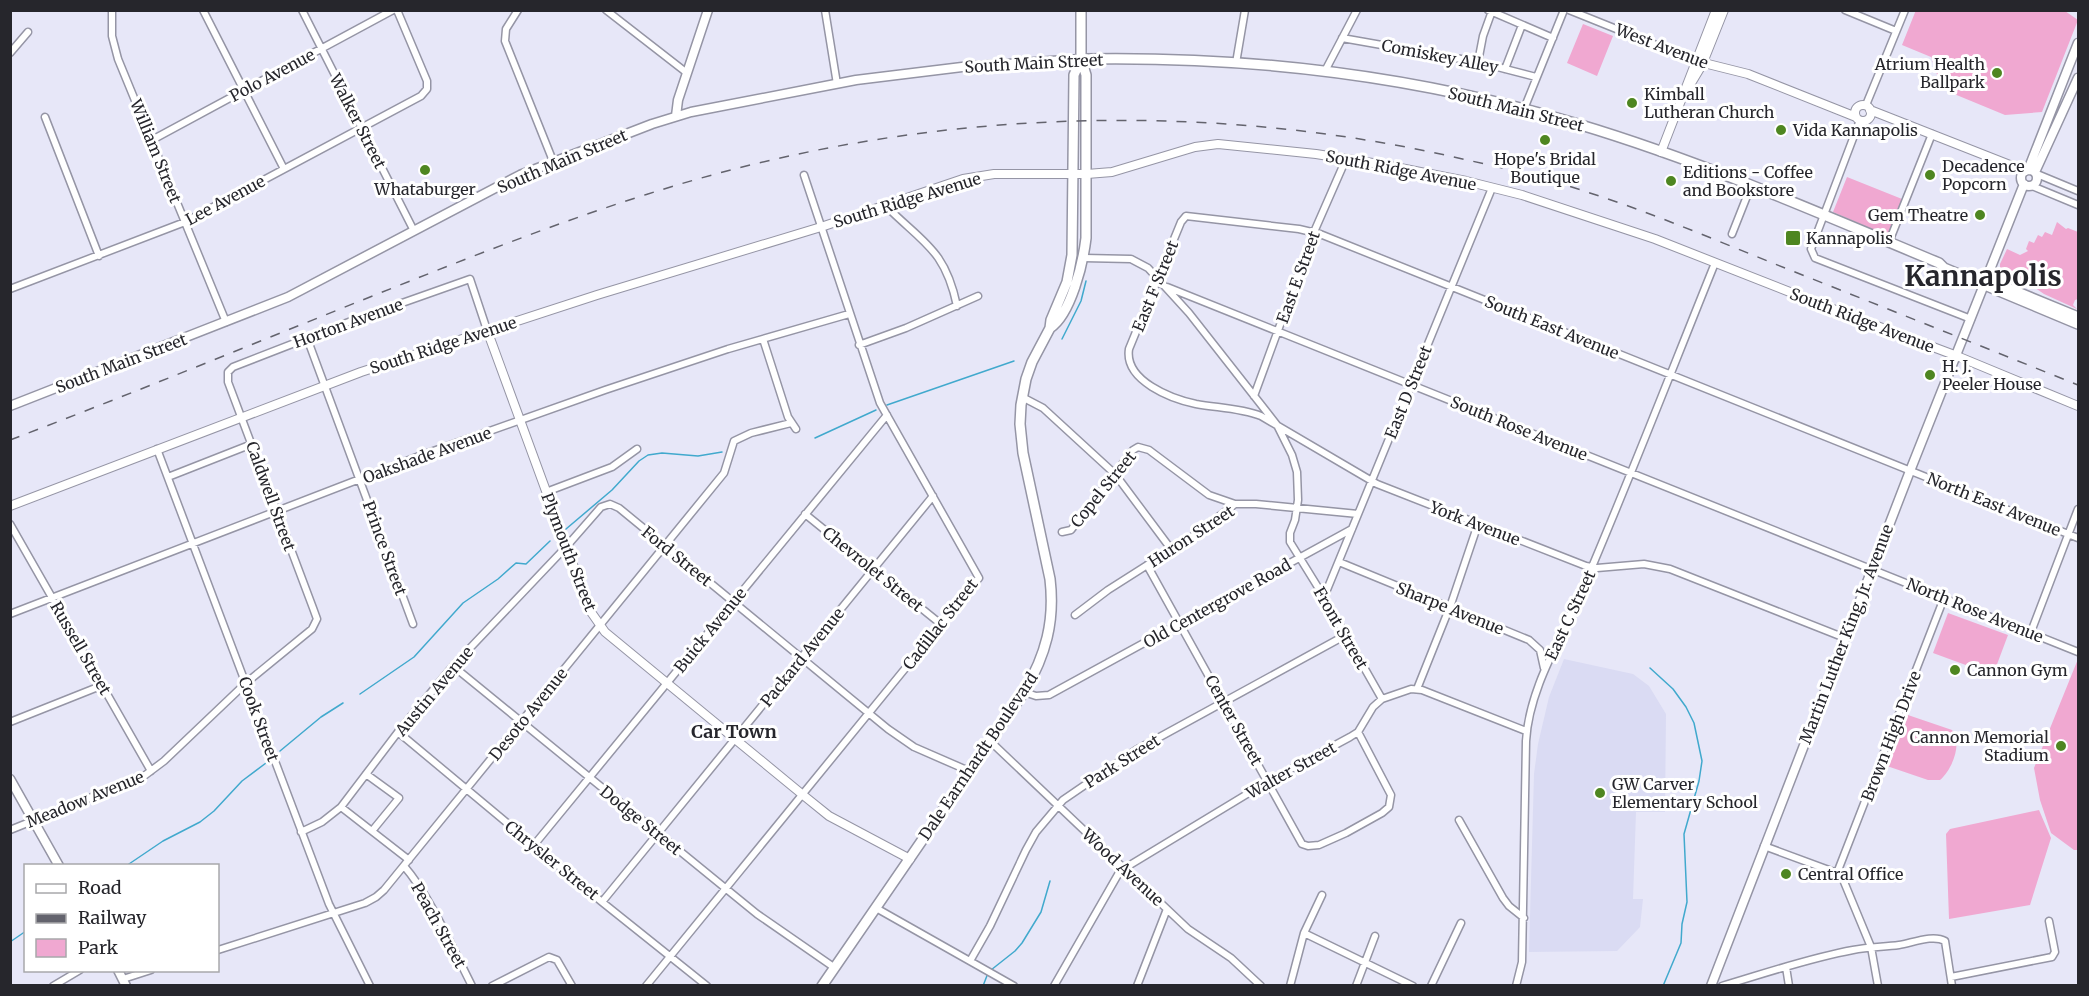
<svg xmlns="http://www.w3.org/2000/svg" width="2089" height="996" font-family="Merriweather,serif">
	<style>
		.built { fill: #dadbf3 }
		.green { fill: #f0a8d1 }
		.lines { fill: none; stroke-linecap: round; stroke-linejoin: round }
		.stream { stroke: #41a9cd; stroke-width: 1.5 }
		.minor-casing { stroke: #9595a5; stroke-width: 9 }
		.tertiary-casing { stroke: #9595a5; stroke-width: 10 }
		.secondary-casing { stroke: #9595a5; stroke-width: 11 }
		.primary-casing { stroke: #9595a5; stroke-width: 12 }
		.minor { stroke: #fff; stroke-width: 6 }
		.tertiary { stroke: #fff; stroke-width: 8 }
		.secondary { stroke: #fff; stroke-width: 8 }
		.primary { stroke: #fff; stroke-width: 9 }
		.rail { stroke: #63636d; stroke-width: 1.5; stroke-dasharray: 10 10; stroke-linecap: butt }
		.poi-dot { fill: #4e8621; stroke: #fff; stroke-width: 2 }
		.labels { text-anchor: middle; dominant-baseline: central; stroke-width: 6; stroke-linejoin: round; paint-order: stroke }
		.street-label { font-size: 16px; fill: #26262c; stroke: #fff }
		.poi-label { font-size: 16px; fill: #26262c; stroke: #fff; text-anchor: start }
		.neighbourhood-label { font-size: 18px; font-weight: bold; fill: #26262c; stroke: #fff }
		.town-label { font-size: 28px; font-weight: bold; fill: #26262c; stroke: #fff }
	</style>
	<rect width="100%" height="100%" fill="#e7e7f8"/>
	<!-- built -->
	<path class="built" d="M1564 659 1633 674 1649 686 1666 714 1665 812H1636L1633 899H1643L1640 927 1617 951 1529 952 1534 774 1538 744 1549 697Z"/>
	<!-- green -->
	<path class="green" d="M1916 10 2065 11 2078 20 2042 112 2005 115 1942 89 1931 57 1902 45Z
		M1583 24 1613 36 1597 76 1567 63Z
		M1847 177 1902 199 1888 236 1833 212Z
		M2057 222 2066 229 2068 228 2078 232V299L2075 300 2073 305 2077 309 2044 294 2031 285 2005 278 2000 273V264L2007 249 2020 255 2028 251 2026 249 2029 241 2034 243 2038 235 2042 237 2045 232 2052 235Z
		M1948 613 2008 635 1993 675 1933 653Z
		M2078 659V850H2074L2051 833 2040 800 2034 768Z
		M1905 714 1952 730C1963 743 1952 770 1940 780H1928L1884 765Z
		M2039 810 2051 838 2030 905 1949 919 1946 834 1950 829Z"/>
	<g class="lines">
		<!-- stream -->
		<path class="stream" d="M1062 339 1081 301 1086 281
			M887 405 1014 361
			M815 438 876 410
			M566 529 612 490 639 461 648 455 662 453 698 456 722 452
			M1650 668 1673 689 1686 707 1694 723 1702 761 1699 781 1684 834 1687 902 1682 924 1681 943 1663 986
			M360 694 414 657 463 603 498 579 516 563 526 564 550 541
			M280 751 321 717 343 703
			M126 866 163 841 200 822 214 811 242 781 266 763
			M10 942 26 931
			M991 970 1015 951 1022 943 1041 912 1050 881
			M983 986 988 973"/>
		<defs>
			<path id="minor" d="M112 10V36L118 59 226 322
				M203 10 284 169
				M302 10 414 231
				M518 10 506 29 505 41 553 161
				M606 10 687 73
				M825 10 837 84
				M1488 10 1553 38
				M1569 10 1696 61
				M1845 10 1896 31
				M1342 38 1478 62 1536 77
				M10 53 28 32
				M1478 62 1483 36 1492 11
				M1236 63 1245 10
				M1505 69 1522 25
				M1325 71 1357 10
				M1866 105 1905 10
				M1524 109 1564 10
				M45 117 99 256
				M1860 120 1811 249 1815 258 1971 319
				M152 140 393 10
				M2037 174 2078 191
				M2032 186 2078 205
				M886 206C923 243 945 249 957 306
				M1732 234 1751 186
				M1889 242 1932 134
				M1084 258 1131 259 1148 268 1189 313 1277 425 1292 455 1297 472 1298 500 1295 520 1290 533V542L1324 597 1382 699
				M1167 287 2078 652
				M10 289 185 222 421 96 427 89V81L397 10
				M307 338 413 624
				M763 339 788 417 796 429
				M859 345 906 328 978 296
				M1254 396 1314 232 1346 159
				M1022 397 1043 408 1115 474 1171 549
				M157 449 329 904 370 986
				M168 477 252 444
				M546 492 612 467 637 449
				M805 514 942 625
				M10 524 151 771
				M1062 532 1071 530 1133 450 1138 447 1149 450 1209 495 1235 504
				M1339 562 1529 640 1540 650 1544 668
				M1147 565 1302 844 1308 846 1319 845 1346 833 1382 813 1389 807 1391 795 1358 732
				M1324 597 1492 188
				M10 614 422 455 605 390 728 349 849 314
				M1075 615 1108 590 1196 534 1235 504H1256L1358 514
				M2031 632 2078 509
				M1845 638 1670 569 1644 564 1597 568 1586 566 1377 484 1261 416C1240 408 1218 408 1196 404 1172 399 1124 381 1129 349L1181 222 1186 216 1299 229 1320 234 2078 538
				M453 666 757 914 835 968
				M1417 689 1451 604 1478 524
				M1024 692 1036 696 1049 695 1352 529
				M10 722 103 685
				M398 732 602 902 707 986
				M990 741 1188 929 1231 958 1261 986
				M366 774 399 798 372 831
				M341 807 409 860
				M1459 820 1503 898 1509 906 1524 918
				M10 830 144 776 164 761 246 683 312 629 317 619 313 608 228 382V372L233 367 354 320 470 279 487 330
				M301 832 322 822 341 807 398 732 453 666 566 547 601 507 610 504 619 508 888 729 914 747 969 771
				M534 845 887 415
				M1764 846 1837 873 1842 877 1871 947 1878 986
				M404 866C430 896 453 949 472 986
				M1837 873 1944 598
				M602 902 933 496
				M876 908 1014 986
				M1304 933 1413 986
				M218 950 365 903 376 897 384 890 406 863 724 473 734 441 751 433 791 423
				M970 961 990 926 1026 850 1036 832 1063 800 1136 750 1346 635
				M1786 967 1789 986
				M1951 977 2052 957 2055 952 2049 921
				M123 979 151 970
				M53 986 80 970
				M492 986 549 957 557 960 572 986
				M646 986 979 578 880 403 804 175
				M1054 986 1120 871 1267 782 1350 737 1358 732 1373 707 1382 699 1411 689 1422 690 1526 731
				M1137 986 1167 909
				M1290 986 1304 933 1322 895
				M1356 986 1375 936
				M1431 986 1461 923
				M1516 986 1522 962 1526 741C1529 687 1563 636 1583 588 1629 481 1671 372 1715 263
				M1722 986C1766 973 1809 958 1853 950 1868 947 1884 947 1899 945 1912 943 1933 934 1945 941L1952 986"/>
			<path id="tertiary" d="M1696 61 1748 74 1856 117
				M1690 85 1702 65 1724 10
				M1855 113a8 8 0 1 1 16 0a8 8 0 1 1-16 0Z
				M1870 110 2025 171
				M1661 152 1716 10
				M487 330 586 600 591 612 605 632 803 795 829 816 910 859
				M10 506 361 372 597 295 821 227 963 179 994 174H1087L1112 172 1195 147 1218 144 1316 154 1385 165 1466 181 1522 195 1655 239 1861 320 1957 356 2078 406"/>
			<path id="secondary" d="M676 116 678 100 708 10
				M2021 178a8 8 0 1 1 16 0a8 8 0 1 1-16 0Z
				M2028 170 2078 43
				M2035 172 2078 78
				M10 406 288 297 520 175 652 124 691 112 856 80 962 67 1081 59
				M10 779 59 866
				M118 970 126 986
				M1711 986 1910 471 2024 184"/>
			<path id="primary" d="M1081 59C1242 56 1403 74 1557 118 1688 155 1814 211 1939 263L1944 268 2078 324
				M1981 277 2078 317
				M1050 328C1071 314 1083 263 1086 238V75L1081 59V10
				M822 986 1024 692C1046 655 1055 621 1050 579L1023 453 1020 424 1021 405 1026 379 1032 362 1050 328 1051 320 1067 282 1072 255 1074 75 1081 59"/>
		</defs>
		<!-- minor casing -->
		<use href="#minor" class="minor-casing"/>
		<!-- tertiary casing -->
		<use href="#tertiary" class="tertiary-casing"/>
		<!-- secondary casing -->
		<use href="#secondary" class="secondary-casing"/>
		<!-- primary casing -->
		<use href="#primary" class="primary-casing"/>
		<!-- minor -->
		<use href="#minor" class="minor"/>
		<!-- tertiary -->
		<use href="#tertiary" class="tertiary"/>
		<!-- secondary -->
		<use href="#secondary" class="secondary"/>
		<!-- primary -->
		<use href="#primary" class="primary"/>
		<!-- rail -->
		<path class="rail" d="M10 440C139 391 267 338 395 287 503 244 611 202 723 172 963 108 1225 103 1467 160 1509 169 1552 180 1593 194 1658 215 1722 243 1785 268 1883 307 1981 346 2078 385"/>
	</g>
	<!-- markers -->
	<g class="poi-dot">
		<circle cx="1997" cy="73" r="6"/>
		<circle cx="1632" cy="103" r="6"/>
		<circle cx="1781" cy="130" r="6"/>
		<circle cx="1545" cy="140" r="6"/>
		<circle cx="425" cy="170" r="6"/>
		<circle cx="1930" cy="175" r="6"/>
		<circle cx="1671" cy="181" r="6"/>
		<circle cx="1980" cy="215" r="6"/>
		<rect x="1785" y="230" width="16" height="16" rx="3"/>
		<circle cx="1930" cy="375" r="6"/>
		<circle cx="1955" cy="670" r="6"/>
		<circle cx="2061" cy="746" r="6"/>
		<circle cx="1600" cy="793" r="6"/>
		<circle cx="1786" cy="874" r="6"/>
	</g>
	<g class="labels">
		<!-- street labels -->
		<g class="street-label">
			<text transform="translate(1662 46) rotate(21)">West Avenue</text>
			<text transform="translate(1440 56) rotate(11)">Comiskey Alley</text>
			<text transform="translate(1034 63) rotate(-3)">South Main Street</text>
			<text transform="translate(272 75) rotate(-28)">Polo Avenue</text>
			<text transform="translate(1516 109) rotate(14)">South Main Street</text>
			<text transform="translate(358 121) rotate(63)">Walker Street</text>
			<text transform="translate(156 151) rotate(68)">William Street</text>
			<text transform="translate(562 161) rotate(-23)">South Main Street</text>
			<text transform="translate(1401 170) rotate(11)">South Ridge Avenue</text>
			<text transform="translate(225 200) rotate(-28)">Lee Avenue</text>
			<text transform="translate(907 200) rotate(-17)">South Ridge Avenue</text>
			<text transform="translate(1298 277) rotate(-70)">East E Street</text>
			<text transform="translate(1155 286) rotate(-68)">East F Street</text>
			<text transform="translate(1862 320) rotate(21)">South Ridge Avenue</text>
			<text transform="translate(348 323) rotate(-20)">Horton Avenue</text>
			<text transform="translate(1552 327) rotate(22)">South East Avenue</text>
			<text transform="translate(443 345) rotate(-18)">South Ridge Avenue</text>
			<text transform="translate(121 363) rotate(-21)">South Main Street</text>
			<text transform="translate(1408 392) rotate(-68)">East D Street</text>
			<text transform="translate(1519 428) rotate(22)">South Rose Avenue</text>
			<text transform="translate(427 455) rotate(-20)">Oakshade Avenue</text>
			<text transform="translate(1103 489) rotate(-51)">Copel Street</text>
			<text transform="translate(271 496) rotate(70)">Caldwell Street</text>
			<text transform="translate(1994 504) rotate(22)">North East Avenue</text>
			<text transform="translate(1475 523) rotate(21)">York Avenue</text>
			<text transform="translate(1191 536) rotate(-33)">Huron Street</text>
			<text transform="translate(385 548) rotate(70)">Prince Street</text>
			<text transform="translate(569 552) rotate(69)">Plymouth Street</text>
			<text transform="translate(677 556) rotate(39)">Ford Street</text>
			<text transform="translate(873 569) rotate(39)">Chevrolet Street</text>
			<text transform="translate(1217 603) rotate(-29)">Old Centergrove Road</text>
			<text transform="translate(1450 608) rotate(22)">Sharpe Avenue</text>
			<text transform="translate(1975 610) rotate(22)">North Rose Avenue</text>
			<text transform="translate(1570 615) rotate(-65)">East C Street</text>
			<text transform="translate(940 624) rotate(-52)">Cadillac Street</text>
			<text transform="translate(1341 628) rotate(60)">Front Street</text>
			<text transform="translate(710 630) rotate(-51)">Buick Avenue</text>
			<text transform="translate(1846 634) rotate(-69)">Martin Luther King, Jr. Avenue</text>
			<text transform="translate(81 648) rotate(60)">Russell Street</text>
			<text transform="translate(802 657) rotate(-51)">Packard Avenue</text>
			<text transform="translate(434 691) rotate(-50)">Austin Avenue</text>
			<text transform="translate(528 714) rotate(-51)">Desoto Avenue</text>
			<text transform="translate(259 719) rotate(70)">Cook Street</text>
			<text transform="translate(1234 720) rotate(61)">Center Street</text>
			<text transform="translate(1891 736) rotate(-69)">Brown High Drive</text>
			<text transform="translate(978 756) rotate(-56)">Dale Earnhardt Boulevard</text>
			<text transform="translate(1122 761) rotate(-32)">Park Street</text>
			<text transform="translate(1291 770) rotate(-29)">Walter Street</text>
			<text transform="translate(85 799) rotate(-22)">Meadow Avenue</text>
			<text transform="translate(641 820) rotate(39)">Dodge Street</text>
			<text transform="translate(552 860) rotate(39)">Chrysler Street</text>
			<text transform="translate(1123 867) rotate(43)">Wood Avenue</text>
			<text transform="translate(439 925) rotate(61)">Peach Street</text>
		</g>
		<!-- poi labels -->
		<g class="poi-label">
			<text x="1985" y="64" text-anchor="end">Atrium Health<tspan x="1985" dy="18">Ballpark</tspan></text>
			<text x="1644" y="94">Kimball<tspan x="1644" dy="18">Lutheran Church</tspan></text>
			<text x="1793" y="130">Vida Kannapolis</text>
			<text x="1545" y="159" text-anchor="middle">Hope's Bridal<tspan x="1545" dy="18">Boutique</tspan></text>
			<text x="1942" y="166">Decadence<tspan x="1942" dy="18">Popcorn</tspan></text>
			<text x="1683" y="172">Editions - Coffee<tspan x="1683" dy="18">and Bookstore</tspan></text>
			<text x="425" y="189" text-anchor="middle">Whataburger</text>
			<text x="1968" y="215" text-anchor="end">Gem Theatre</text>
			<text x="1806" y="238">Kannapolis</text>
			<text x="1942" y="366">H. J.<tspan x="1942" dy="18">Peeler House</tspan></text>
			<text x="1967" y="670">Cannon Gym</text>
			<text x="2049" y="737" text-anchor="end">Cannon Memorial<tspan x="2049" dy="18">Stadium</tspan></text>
			<text x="1612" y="784">GW Carver<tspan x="1612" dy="18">Elementary School</tspan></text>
			<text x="1798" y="874">Central Office</text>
		</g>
		<!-- neighbourhood labels -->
		<g class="neighbourhood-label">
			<text x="734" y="731">Car Town</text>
		</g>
		<!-- town labels -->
		<g class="town-label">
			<text x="1983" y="276">Kannapolis</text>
		</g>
	</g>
	<!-- border -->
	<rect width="2089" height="996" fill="none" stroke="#26262c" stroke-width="24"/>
	<!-- legend -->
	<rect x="24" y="864" width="195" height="108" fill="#ffffff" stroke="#a8a8ab" stroke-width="1.5"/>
	<rect x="36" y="884" width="30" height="9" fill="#ffffff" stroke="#a8a8ab" stroke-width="1.5"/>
	<text x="78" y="894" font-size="18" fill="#26262c">Road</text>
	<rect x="36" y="914" width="30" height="9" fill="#63636d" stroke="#a8a8ab" stroke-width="1.5"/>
	<text x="78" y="924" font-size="18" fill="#26262c">Railway</text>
	<rect x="36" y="939" width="30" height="18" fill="#f0a8d1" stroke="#a8a8ab" stroke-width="1.5"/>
	<text x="78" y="954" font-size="18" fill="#26262c">Park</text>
</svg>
